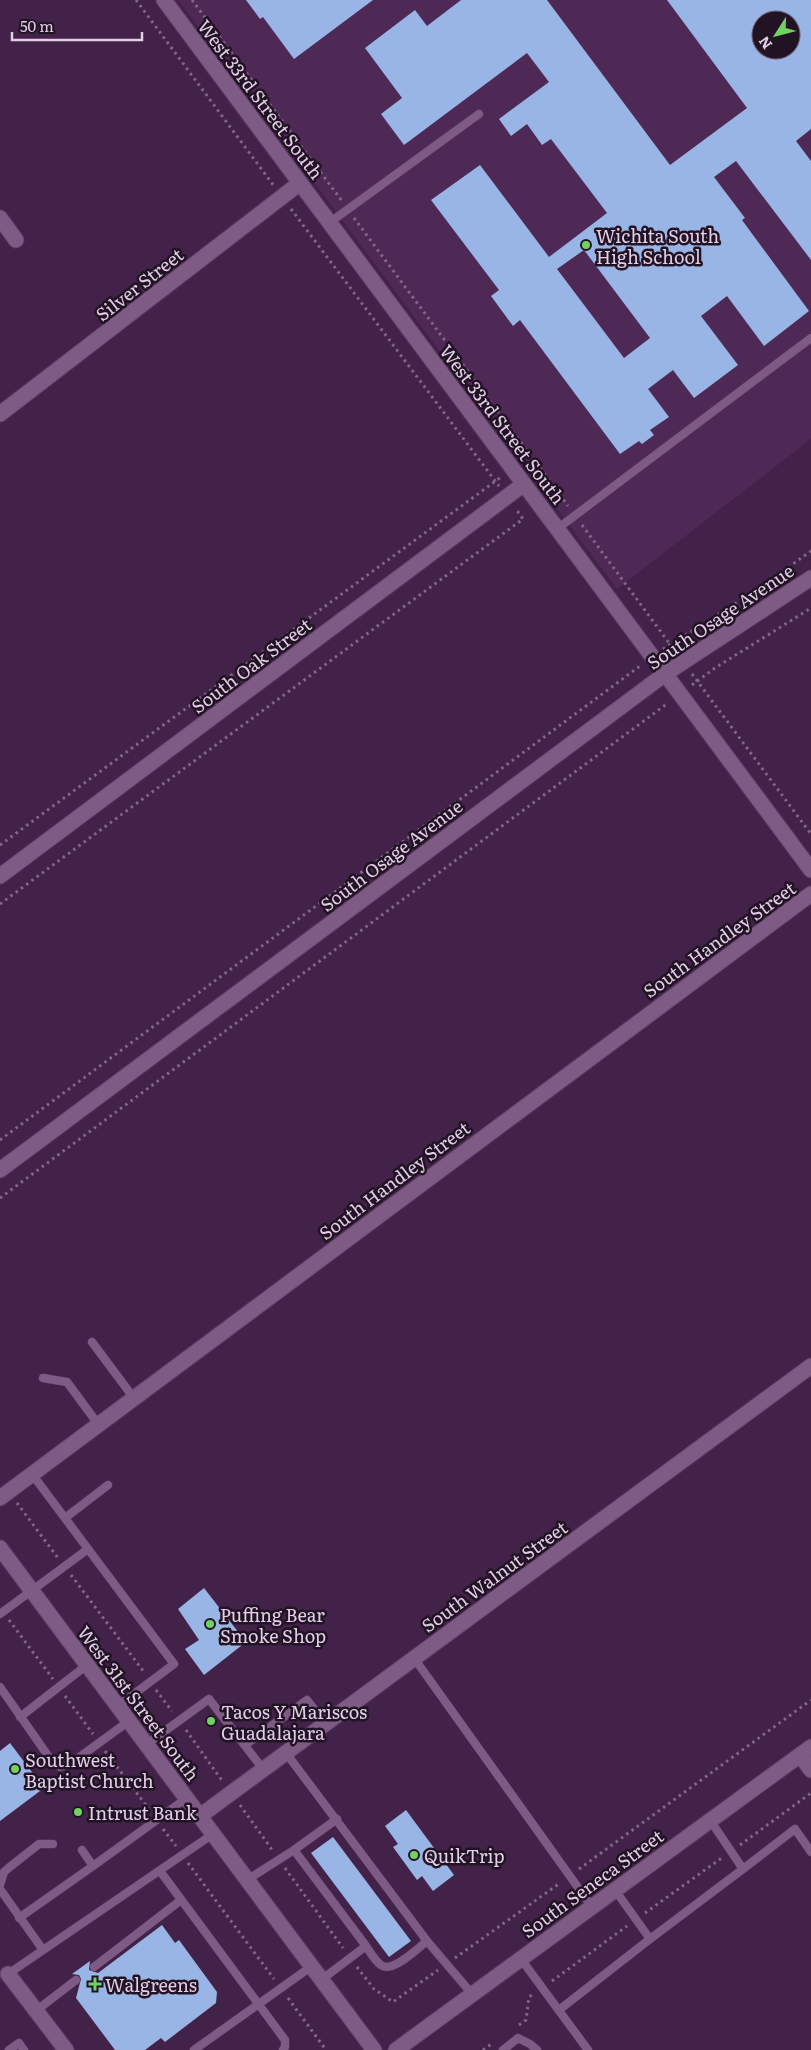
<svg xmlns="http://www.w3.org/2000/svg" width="811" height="2050" font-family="Literata,serif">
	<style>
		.built { fill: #4f2956; fill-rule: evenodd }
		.building { fill: #98b5e5; fill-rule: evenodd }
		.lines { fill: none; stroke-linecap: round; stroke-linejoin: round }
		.service-casing { stroke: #5c3f62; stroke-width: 9 }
		.minor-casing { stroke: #5c3f62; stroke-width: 17 }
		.tertiary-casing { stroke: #5c3f62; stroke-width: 17 }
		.path { stroke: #826788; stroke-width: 3; stroke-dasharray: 2.5 4; stroke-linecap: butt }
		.service { stroke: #7e5b85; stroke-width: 8 }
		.minor { stroke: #7e5b85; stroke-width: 15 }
		.tertiary { stroke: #7e5b85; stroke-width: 15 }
		.poi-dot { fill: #70d35f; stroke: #211324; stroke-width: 2 }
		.labels { text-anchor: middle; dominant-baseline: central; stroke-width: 5; stroke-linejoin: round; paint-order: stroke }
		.street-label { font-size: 18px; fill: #e2cee6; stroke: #211324 }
		.poi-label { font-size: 18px; fill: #e2cee6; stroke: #211324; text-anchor: start }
	</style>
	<rect width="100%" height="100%" fill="#422248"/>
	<!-- built -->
	<path class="built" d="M178 0H811V439L617 589ZM761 20H791V50H761Z"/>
	<!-- building -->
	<path class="building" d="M246 0H373L294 59 263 17 260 19Z
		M461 0H547L670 165 747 108 667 0H811V129L796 141 811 161V260L736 161 714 177 745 218 742 220 809 311 764 346 727 296 701 316 738 365 694 398 673 370 648 389 669 417 650 430 654 435 642 444 639 441 620 454 520 320 513 326 491 296 499 290 431 200 480 165 549 257 607 213 551 139 542 145 527 124 511 136 499 119 549 82 527 53 404 145 381 114 402 98 365 48 415 10 427 26ZM761 20H791V50H761ZM584 250 650 338 624 358 557 269Z
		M204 1588 246 1642 204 1675 185 1649 199 1640 178 1609Z
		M10 1743 44 1788 0 1821V1751Z
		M406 1810 454 1875 433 1891 422 1876 417 1880 393 1847 398 1844 385 1826Z
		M333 1837 411 1941 389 1957 311 1853Z
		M162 1925 175 1943 179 1940 217 1992 216 2003 165 2042 161 2038 145 2050H115L76 1998 81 1979 79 1975 72 1974 90 1961 89 1970 98 1973Z"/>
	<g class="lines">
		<defs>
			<path id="service" d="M329 223 479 114
				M557 529 811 338
				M92 1342 133 1397
				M43 1378 67 1382 98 1424
				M32 1474 174 1664 118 1706
				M65 1518 108 1485
				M0 1614 88 1549
				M414 1658 592 1907
				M0 1687 51 1760 60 1767 70 1764 129 1721
				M20 1717 87 1665
				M147 1744 209 1699 263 1769
				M245 1745 307 1700 325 1723
				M286 1753 427 1941 472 1994
				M294 1850 337 1819
				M93 1866 187 1798
				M743 1869 795 1829 811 1852
				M160 1871 285 2040V2047L283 2050
				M247 1880 294 1850 366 1946 321 1980
				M0 1885 4 1872 11 1866 39 1844H53
				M0 1889 43 1950
				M615 1890 650 1939 743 1869 710 1820
				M19 1918 93 1866 82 1850
				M366 1946C370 1952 375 1961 381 1965 392 1974 418 1948 427 1941
				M521 1959 588 2050
				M94 1967 181 1900
				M8 1974 213 1834
				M37 2010 76 1980
				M559 2010 650 1939
				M9 2050 19 2043 24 2050
				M194 2050 312 1966
				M503 2050 518 2038 530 2044 537 2050"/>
			<path id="minor" d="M164 0 811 870
				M0 218 16 240
				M0 414 300 183
				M0 876 524 484
				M0 1170 665 674 811 578
				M0 1498 811 894
				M800 1755 811 1770
				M200 1816 811 1366
				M8 1974 66 2050"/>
			<path id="tertiary" d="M0 1548 374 2050
				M396 2050 811 1747"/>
		</defs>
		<!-- service casing -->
		<use href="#service" class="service-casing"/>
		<!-- minor casing -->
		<use href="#minor" class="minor-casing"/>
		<!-- tertiary casing -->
		<use href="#tertiary" class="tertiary-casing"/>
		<!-- path -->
		<path class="path" d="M136 0 274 186
			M192 0 342 201
			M291 209 499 486
			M354 218 568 506
			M582 525 675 651
			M663 649 754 592 811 551
			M692 674 811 834
			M692 685 715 668 811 608
			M0 845 501 477
			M0 904 523 519 516 509
			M0 1140 640 666
			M0 1198 668 703
			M17 1503 58 1558
			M71 1575 144 1672
			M9 1620 53 1679
			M156 1690 172 1711
			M65 1696 93 1734
			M186 1730 223 1782
			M105 1751 151 1812
			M240 1805 273 1851
			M163 1829 176 1846
			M740 1845 811 1793
			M188 1863 274 1979
			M285 1868 343 1948
			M579 1869 811 1700
			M645 1913 723 1857
			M455 1958 560 1883
			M357 1967 374 1989 393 2002 438 1970
			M552 1981 627 1926
			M288 1998 326 2050
			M519 2025 526 2020 529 1997 532 1995
			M483 2050 493 2043"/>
		<!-- service -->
		<use href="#service" class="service"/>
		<!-- minor -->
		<use href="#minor" class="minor"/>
		<!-- tertiary -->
		<use href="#tertiary" class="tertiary"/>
	</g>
	<!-- markers -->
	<g class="poi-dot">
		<circle cx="586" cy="245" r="5"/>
		<circle cx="210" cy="1624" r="5"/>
		<circle cx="211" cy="1721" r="5"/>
		<circle cx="15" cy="1769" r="5"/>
		<circle cx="78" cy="1812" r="5"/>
		<circle cx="414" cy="1855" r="5"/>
		<path d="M92.5 1976.5h5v5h5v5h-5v5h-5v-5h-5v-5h5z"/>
	</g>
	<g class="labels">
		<!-- street labels -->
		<g class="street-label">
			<text transform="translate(261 99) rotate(53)">West 33rd Street South</text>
			<text transform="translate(139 284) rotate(-38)">Silver Street</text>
			<text transform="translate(503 424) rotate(53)">West 33rd Street South</text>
			<text transform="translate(720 616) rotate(-34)">South Osage Avenue</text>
			<text transform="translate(251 665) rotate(-37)">South Oak Street</text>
			<text transform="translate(391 855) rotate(-37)">South Osage Avenue</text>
			<text transform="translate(719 939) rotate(-36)">South Handley Street</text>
			<text transform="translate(394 1180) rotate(-37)">South Handley Street</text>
			<text transform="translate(494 1576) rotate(-36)">South Walnut Street</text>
			<text transform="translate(139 1703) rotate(53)">West 31st Street South</text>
			<text transform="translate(592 1883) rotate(-36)">South Seneca Street</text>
		</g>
		<!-- poi labels -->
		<g class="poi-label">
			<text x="596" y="235">Wichita South<tspan x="596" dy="21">High School</tspan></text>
			<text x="220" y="1614">Puffing Bear<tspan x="220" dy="21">Smoke Shop</tspan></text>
			<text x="221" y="1711">Tacos Y Mariscos<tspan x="221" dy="21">Guadalajara</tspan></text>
			<text x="25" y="1759">Southwest<tspan x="25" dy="21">Baptist Church</tspan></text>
			<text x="88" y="1812">Intrust Bank</text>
			<text x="424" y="1855">QuikTrip</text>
			<text x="105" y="1984">Walgreens</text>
		</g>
	</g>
	<!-- north arrow -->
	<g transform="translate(776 35) rotate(234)"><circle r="24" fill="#211324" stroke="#6e5e72"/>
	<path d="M0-4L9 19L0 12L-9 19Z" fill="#70d35f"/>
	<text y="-8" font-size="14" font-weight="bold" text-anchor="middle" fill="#e2cee6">N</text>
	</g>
	<!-- scale -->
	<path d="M12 32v8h130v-8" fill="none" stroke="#e2cee6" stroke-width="2.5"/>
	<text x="20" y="32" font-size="15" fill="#e2cee6" stroke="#211324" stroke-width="4" paint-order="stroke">50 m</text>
</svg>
